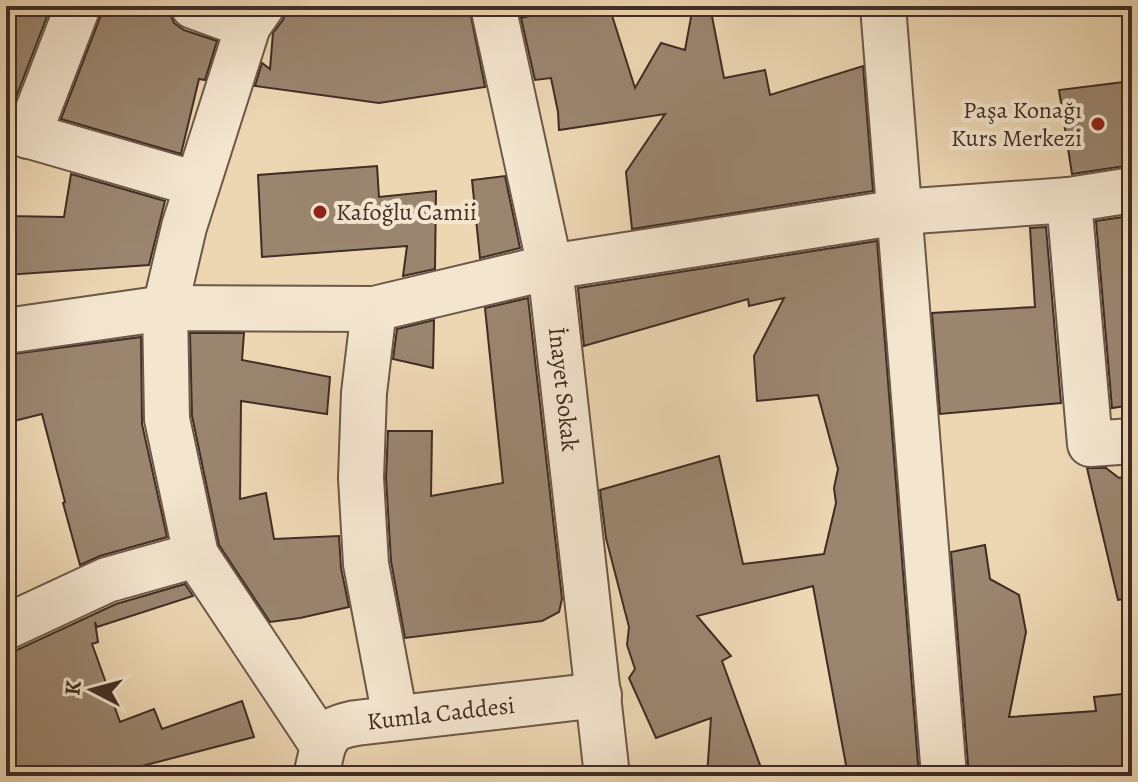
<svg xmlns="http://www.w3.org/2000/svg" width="1138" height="782" font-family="Alegreya,serif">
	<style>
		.building { fill: #9a856f; stroke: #402d25; stroke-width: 2 }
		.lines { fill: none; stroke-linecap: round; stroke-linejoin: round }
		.minor-casing { stroke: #6b5848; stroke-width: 48 }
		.tertiary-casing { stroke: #6b5848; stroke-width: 48 }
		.minor { stroke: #f3e5ce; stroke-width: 44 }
		.tertiary { stroke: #f3e5ce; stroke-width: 44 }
		.poi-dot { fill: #8f2418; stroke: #f3e5ce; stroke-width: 3 }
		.labels { text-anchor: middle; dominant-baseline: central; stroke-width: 8; stroke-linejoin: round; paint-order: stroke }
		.poi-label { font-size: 24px; fill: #402d25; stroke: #f3e5ce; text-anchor: end }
		.street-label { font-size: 24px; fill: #402d25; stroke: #f3e5ce }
	</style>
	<rect width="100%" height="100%" fill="#edd7b3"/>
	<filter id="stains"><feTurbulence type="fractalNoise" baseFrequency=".0025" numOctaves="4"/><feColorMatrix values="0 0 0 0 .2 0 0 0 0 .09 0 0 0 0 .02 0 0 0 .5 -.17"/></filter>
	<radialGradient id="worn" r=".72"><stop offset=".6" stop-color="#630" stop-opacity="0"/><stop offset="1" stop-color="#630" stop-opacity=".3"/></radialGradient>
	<!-- building -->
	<path class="building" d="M6 6H51L13 105H6Z
		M102 6H169V11L174 23 184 30 217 41 205 80 199 79 181 154 61 119 101 15Z
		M287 6H469L485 87 379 103 255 86 262 63 270 69 273 33 283 20Z
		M571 6H609L635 88 661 43 685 50 693 6H710L724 78 765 70 770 95 863 66 873 191 632 229 626 172 665 114 559 130 558 112 551 78 535 80 521 18Z
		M1132 81V157L1125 158V166L1072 174 1059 90Z
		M377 166 379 197 436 191 435 269 403 276 407 246 262 257 258 175Z
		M71 174 165 201 149 265 6 275V216L64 217Z
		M505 176 520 248 480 258 472 180Z
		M1130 216 1132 245V405L1112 408 1096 221Z
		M1046 227 1061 403 940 414 932 313 1035 307 1030 228Z
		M877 241 919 776H848L813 586 697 616 731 656 722 661 764 776H707L711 718 656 738 629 678 635 669 627 645 629 627 606 538 600 490 719 456 743 564 824 554 836 503 834 488 838 469 818 395 757 401 754 356 784 298 749 306 748 299 584 346 578 288Z
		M528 298 562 599 559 612 542 621 405 638 391 561 386 478 388 431H432L431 496 503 483 485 308Z
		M434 320 433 368 393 359 397 329Z
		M190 333H244L242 360 330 377 327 414 241 401 240 499 266 493 274 539 339 536 341 568 349 607 300 618 270 622 219 545 192 416Z
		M141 337 142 424 167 537 100 556 80 565 63 503 65 502 42 414 6 423V355Z
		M1087 468H1106L1119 478 1132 475V598L1118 600Z
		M985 545 990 579 1019 595 1026 632 1009 717 1096 711 1094 697 1132 693V776H969L951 552Z
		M185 584 193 596 97 627 95 622 98 642 92 644 120 722 154 709 162 729 242 701 254 737 142 766 145 776H17L6 752V652L17 650 116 604Z"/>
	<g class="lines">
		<defs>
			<g id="minor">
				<path d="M193 6 248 26"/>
				<path id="s1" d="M493 6 550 267 607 776"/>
				<path d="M883 6 944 776"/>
				<path d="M6 129 196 184"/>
				<path d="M28 136 78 6"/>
				<path d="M1069 200 1090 444 1132 441"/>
				<path d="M374 309 364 393 361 478 366 564 395 717"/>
				<path d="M6 331 165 308 374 309 550 267 900 212 1069 200 1132 190"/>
				<path d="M6 627 107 580 196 555"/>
				<path id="s2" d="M323 746C332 727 338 727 356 723L599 695"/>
			</g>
			<path id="tertiary" d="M262 6 248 26 184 227 165 308 167 419 196 555 323 746 316 776"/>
		</defs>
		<!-- minor casing -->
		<use href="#minor" class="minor-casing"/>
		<!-- tertiary casing -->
		<use href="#tertiary" class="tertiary-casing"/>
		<!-- minor -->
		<use href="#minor" class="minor"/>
		<!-- tertiary -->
		<use href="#tertiary" class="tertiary"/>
	</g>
	<!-- markers -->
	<g class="poi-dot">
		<circle cx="1098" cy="124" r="8"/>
		<circle cx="320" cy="212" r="8"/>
	</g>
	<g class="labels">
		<!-- poi labels -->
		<g class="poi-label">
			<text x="1082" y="110">Paşa Konağı<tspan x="1082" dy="28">Kurs Merkezi</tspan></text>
			<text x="336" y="212" text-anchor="start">Kafoğlu Camii</text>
		</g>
		<!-- street labels -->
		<g class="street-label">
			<text stroke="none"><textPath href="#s1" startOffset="390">İnayet Sokak</textPath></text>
			<text stroke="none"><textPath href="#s2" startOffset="128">Kumla Caddesi</textPath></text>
		</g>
	</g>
	<!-- margin -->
	<rect width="1138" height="782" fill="none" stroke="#edd7b3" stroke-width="32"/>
	<rect x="8" y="8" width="1122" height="766" fill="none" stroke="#402d25" stroke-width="4"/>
	<rect x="16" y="16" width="1106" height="750" fill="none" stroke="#402d25" stroke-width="2"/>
	<!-- north arrow -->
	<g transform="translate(92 690) rotate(276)" stroke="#f3e5ce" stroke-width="6" paint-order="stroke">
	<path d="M0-6L14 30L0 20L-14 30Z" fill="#402d25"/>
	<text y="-12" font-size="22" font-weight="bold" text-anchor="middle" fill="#402d25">K</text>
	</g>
	<rect width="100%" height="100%" filter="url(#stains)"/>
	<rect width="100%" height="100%" fill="url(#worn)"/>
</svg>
